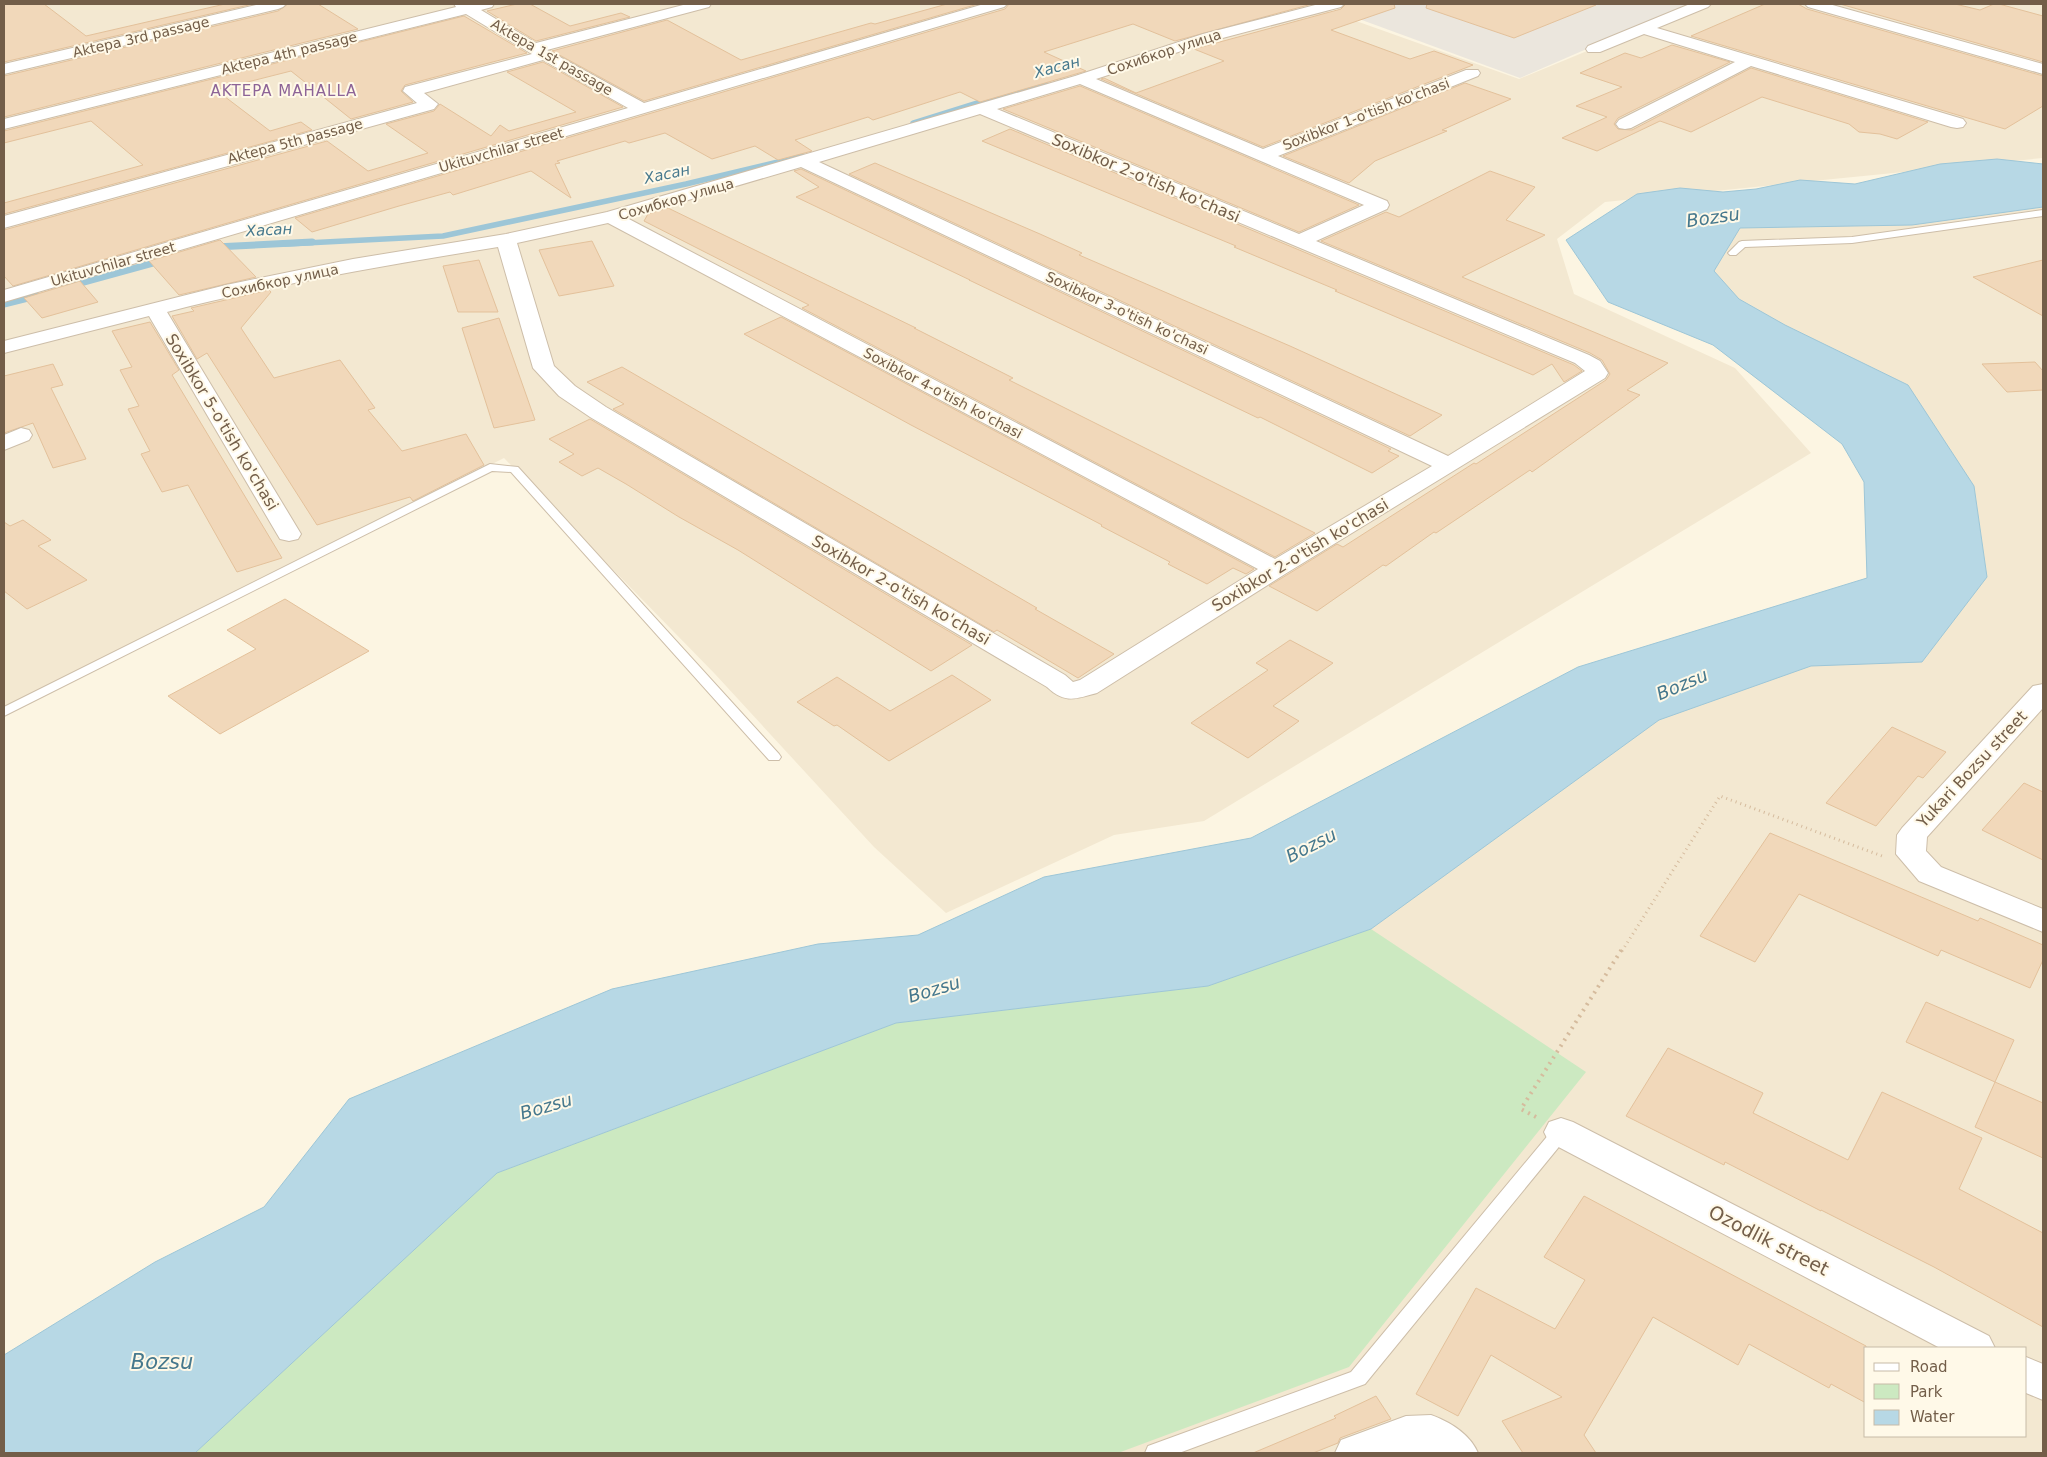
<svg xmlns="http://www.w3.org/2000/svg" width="2047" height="1457" font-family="'DejaVu Sans',sans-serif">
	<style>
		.residential { fill: #f3e8d1; fill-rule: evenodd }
		.industrial { fill: #ebe6dd }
		.green { fill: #cce9c1 }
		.water { fill: #b7d8e5; stroke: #9dc6d7 }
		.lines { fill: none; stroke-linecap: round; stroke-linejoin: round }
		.stream-far1 { stroke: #9dc6d7; stroke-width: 5.5 }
		.stream { stroke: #9dc6d7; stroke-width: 7 }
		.building { fill: #f1d8ba; stroke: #e3c19b }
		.lane-casing { stroke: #cdbea9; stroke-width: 2 }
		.street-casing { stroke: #cdbea9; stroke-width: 2 }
		.path-far1 { stroke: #d5bb9d; stroke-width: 3; stroke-dasharray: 1 4; stroke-linecap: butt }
		.path { stroke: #d5bb9d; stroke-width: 4; stroke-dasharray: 2 5; stroke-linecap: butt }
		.lane { fill: #fff; fill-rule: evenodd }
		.street { fill: #fff; fill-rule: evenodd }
		.labels { text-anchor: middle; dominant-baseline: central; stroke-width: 4; stroke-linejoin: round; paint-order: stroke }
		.far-street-label { font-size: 14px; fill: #735e49; stroke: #fff9e8 }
		.far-water-label { font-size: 15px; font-style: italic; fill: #46788d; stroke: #fff9e8 }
		.far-neighbourhood-label { font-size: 15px; letter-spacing: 1px; fill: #8d6497; stroke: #fff9e8 }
		.street-label { font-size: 16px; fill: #735e49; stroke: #fff9e8 }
		.water-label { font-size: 18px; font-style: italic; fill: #46788d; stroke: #fff9e8 }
		.near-street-label { font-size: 19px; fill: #735e49; stroke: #fff9e8 }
		.near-water-label { font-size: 21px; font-style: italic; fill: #46788d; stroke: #fff9e8 }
	</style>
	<rect width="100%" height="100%" fill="#fcf5e2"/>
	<!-- residential -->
	<path class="residential" d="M4 4H1341L1328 11 1519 79 1701 4H2043V158L1605 202 1557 239 1574 294 1735 368 1811 453 1204 821 1114 835 946 913 874 847 715 674 504 458 4 710Z
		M2043 189V1453H28L822 1025 1880 583 1869 444 1686 289 1678 220ZM1866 1348H2026V1436H1866Z"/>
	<!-- industrial -->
	<path class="industrial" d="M1359 4H1690L1520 78 1340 12Z"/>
	<!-- green -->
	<path class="green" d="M1371 929 1586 1072 1349 1367 1118 1453H195L497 1173 896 1023 1208 986Z"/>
	<!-- water -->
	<path class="water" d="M1997 159 2043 164V207L1912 225 1740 228 1714 271 1739 299 1785 325 1908 385 1974 486 1987 577 1922 662 1811 666 1659 720 1371 929 1208 986 896 1023 497 1173 195 1453H4V1355L155 1262 264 1207 349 1099 612 989 818 944 918 935 1044 877 1251 838 1578 667 1867 578 1864 482 1842 444 1713 345 1608 302 1566 240 1637 194 1680 188 1723 192 1756 189 1800 180 1855 184 1940 164Z"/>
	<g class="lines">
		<!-- stream-far1 -->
		<path class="stream-far1" d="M913 123 996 97 1047 85
			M286 244 443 236 686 184 803 156"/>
		<!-- stream -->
		<path class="stream" d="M215 247 312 242
			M70 286 161 261
			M4 304 36 296"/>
	</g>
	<!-- building -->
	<path class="building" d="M4 4H44L86 36 225 4H253L4 62Z
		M288 4H318L358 29 4 117V76L278 11Z
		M517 4H530L570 26 621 13 630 17 536 41 487 11Z
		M947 4H978L644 101 552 51 667 20 741 60 871 23 875 24Z
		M1009 4H1312L1175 41 1133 24 1044 52 1086 71 980 102 960 92 873 120 868 117 795 140 812 151 778 160 755 146 712 159 665 133 629 143 625 141 557 161 560 163 555 164 571 198 531 171 453 195 450 192 399 206 312 232 295 218 1005 9Z
		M1346 4H1394L1395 8 1331 30 1410 59 1434 51 1473 65 1263 147 1101 79 1104 78 1136 93 1224 61 1194 49 1341 9Z
		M1427 4H1595L1596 5 1514 38 1426 8Z
		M1765 4H1798L1807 9 2043 76V106L2005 129 1691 36Z
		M1840 4H1955L1980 10 1994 4H1999L2043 16V62Z
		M464 16 527 53 405 85 401 91 413 102 351 119 291 71 216 90 270 131 301 122 312 130 4 214V203L143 165 91 121 4 143V131Z
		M1672 45 1730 62 1618 118 1614 124 1618 129 1632 130 1751 68 1928 122 1897 139 1880 134 1859 132 1849 124 1762 97 1691 132 1660 121 1597 151 1562 138 1607 117 1576 106 1622 87 1580 73 1625 53 1641 58Z
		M543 62 623 107 13 286 4 276V230L327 141 368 171 428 153 386 124 434 111 440 104 491 136 500 125 509 131 576 112 507 72Z
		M1465 83 1511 99 1442 130 1447 131 1375 161 1349 183 1283 156Z
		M1080 86 1359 205 1299 232 1003 109Z
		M1010 129 1574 365 1582 371 1564 382 1552 364 1533 375 1335 291 1337 290 1234 247 1236 246 982 141Z
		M875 163 1040 234 1082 253 1079 255 1290 346 1442 415 1410 436 849 174Z
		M801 169 1391 449 1388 451 1399 456 1372 473 1260 417 1258 418 969 280H970L796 197 819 187 794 171Z
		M1490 171 1535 187 1506 220 1545 235 1462 277 1668 363 1627 390 1640 395 1532 472 1530 470 1436 533 1434 532 1386 566 1383 565 1317 611 1269 586 1337 544 1343 547 1474 463 1476 464 1606 380 1610 374 1602 360 1590 353 1321 241 1386 212 1399 217Z
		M668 208 916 328H914L1013 378 1009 380 1315 533 1275 557 802 308 809 305 644 221 648 214Z
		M220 240 256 277 179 295 149 261Z
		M592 241 614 286 559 296 539 250Z
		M479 260 498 312H458L443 266Z
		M2043 260V316L1973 277Z
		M80 281 98 302 42 318 24 298Z
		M269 290 271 292 241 328 274 378 340 360 375 408 368 410 402 451 466 434 484 465 413 501 410 497 317 525 207 353 197 359 172 316 194 311 191 308Z
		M781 317 1254 569 1246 574 1233 568 1207 584 1168 564 1170 562 1101 526 1102 525 911 425 744 334Z
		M499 318 535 420 494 428 462 328Z
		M150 322 179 370 172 375 282 558 237 572 188 485 162 492 141 454 150 451 128 409 139 406 120 370 132 367 112 331Z
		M2035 362 2043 371V390L2007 392 1982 364Z
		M53 364 63 385 51 388 86 459 53 468 33 423 4 433V376Z
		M622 367 1037 608 1035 609 1114 654 1078 678 997 630 994 632 613 409 624 404 587 382Z
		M590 419 972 645 931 671 738 550 679 517 626 484 598 468 582 476 559 462 574 454 549 439Z
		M23 520 51 540 38 546 87 580 27 609 4 591V522L10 526Z
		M285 599 369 651 220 734 168 696 256 649 227 630Z
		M1290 640 1333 663 1273 706 1299 721 1248 758 1191 723 1268 670 1256 663Z
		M952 675 991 700 889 761 837 725 834 726 797 702 837 677 890 711Z
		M1892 727 1946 752 1923 778 1918 776 1876 826 1826 803Z
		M2024 783 2043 792V860L1982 830Z
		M1770 833 1978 921 1980 918 2043 945V960L2030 988 1941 950 1938 956 1799 894 1755 962 1700 936Z
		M1926 1002 2014 1040 1995 1082 1906 1042Z
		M1668 1048 1763 1093 1753 1113 1848 1160 1882 1092 1982 1138 1959 1189 2043 1233V1327L1934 1267 1821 1210V1211L1725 1162 1724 1165 1626 1116Z
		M1995 1082 2043 1103V1158L1975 1127Z
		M1584 1196 1866 1346V1403L1831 1384 1829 1388 1749 1344 1738 1365 1653 1317 1584 1435 1596 1453H1523L1502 1421 1562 1397 1491 1355 1458 1416 1416 1394 1476 1288 1555 1329 1585 1280 1544 1257Z
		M1376 1396 1391 1419 1340 1438 1338 1443 1313 1453H1253L1336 1418 1334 1416Z"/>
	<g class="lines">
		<defs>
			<path id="lane" d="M2043 210V216L1852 243 1745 247 1736 255H1730L1728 253 1739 242 1742 241 1852 237Z
				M490 464 518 467 779 754 781 757 779 760H769L511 472 492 471 4 716V707Z
				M1561 1125 1567 1127 1570 1132 1567 1137 1365 1384 1179 1453H1145L1148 1446 1351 1372 1555 1127Z"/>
			<path id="street" d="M260 4H286L283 7 278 9 4 74V64Z
				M454 4H494L492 7 481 10 536 43 687 4H711L709 7 547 50 644 103 984 4H1007L1004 7 4 302V290L628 108 543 60 424 93 438 104 434 109 4 228V216L417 103 403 91 405 87 532 54 466 14 4 129V119L456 7Z
				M1319 4H1344L1341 7 1215 40 1096 79 1263 149 1466 70H1478L1480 73 1478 76 1278 156 1387 201 1389 205 1387 209 1316 241 1589 355 1600 361 1608 373 1605 378 1285 574 1097 693C1075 699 1065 704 1047 687L590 417 559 396 533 368 498 247C387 265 276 284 167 312L301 534 298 539 289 541 280 539 277 534 149 316 4 353V341L226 285 353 259 506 234 607 212 1075 76 1203 34ZM1080 84 1364 205 1299 234 997 109ZM980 114 1575 363 1585 371 1448 456 819 162ZM801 167 1432 466 1275 559 627 218ZM608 223 1258 569 1080 680 1073 682 1065 675 606 407 575 386 554 366 517 243Z
				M1690 4H1711L1708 7 1657 28 1963 119 1966 123 1963 127 1957 128 1951 127 1751 66 1631 128 1625 129 1619 128 1616 124 1619 120 1735 62 1644 34 1600 52H1588L1586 49 1588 46Z
				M1805 4H1829L2043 64V74L1808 7Z
				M21 428 29 430 32 435 29 440 4 450V435Z
				M2043 684V708L1927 837 1926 851 1941 867 2043 909V932L1919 881 1896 854 1897 835 1902 828 2033 686Z
				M1561 1118 1573 1122 1989 1336 1995 1348H1940L1549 1142 1544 1132 1549 1122Z
				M2026 1357 2043 1364V1400L2026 1393Z
				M1431 1415C1450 1422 1470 1434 1478 1453H1427L1424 1452 1335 1453 1341 1440 1406 1416Z"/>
		</defs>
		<!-- lane casing -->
		<use href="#lane" class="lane-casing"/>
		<!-- street casing -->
		<use href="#street" class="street-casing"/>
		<!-- path-far1 -->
		<path class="path-far1" d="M1622 951 1720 796 1882 856"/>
		<!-- path -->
		<path class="path" d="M1536 1117 1521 1109 1622 949"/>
		<!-- lane -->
		<use href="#lane" class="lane"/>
		<!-- street -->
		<use href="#street" class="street"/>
	</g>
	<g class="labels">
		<!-- far-street labels -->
		<g class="far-street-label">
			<text transform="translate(141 37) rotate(-13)">Aktepa 3rd passage</text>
			<text transform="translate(1164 52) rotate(-18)">Сохибкор улица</text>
			<text transform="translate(289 53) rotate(-14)">Aktepa 4th passage</text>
			<text transform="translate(552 57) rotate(30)">Aktepa 1st passage</text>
			<text transform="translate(1366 114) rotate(-21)">Soxibkor 1-o'tish ko'chasi</text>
			<text transform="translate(295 141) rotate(-15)">Aktepa 5th passage</text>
			<text transform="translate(501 150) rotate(-16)">Ukituvchilar street</text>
			<text transform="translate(676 199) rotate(-16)">Сохибкор улица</text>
			<text transform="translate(113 264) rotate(-16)">Ukituvchilar street</text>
			<text transform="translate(280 281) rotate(-12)">Сохибкор улица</text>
			<text transform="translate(1127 313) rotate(25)">Soxibkor 3-o'tish ko'chasi</text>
			<text transform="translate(943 393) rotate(28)">Soxibkor 4-o'tish ko'chasi</text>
		</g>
		<!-- far-water labels -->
		<g class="far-water-label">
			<text transform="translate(1057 67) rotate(-15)">Хасан</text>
			<text transform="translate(667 174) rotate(-12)">Хасан</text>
			<text transform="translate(269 230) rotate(-3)">Хасан</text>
		</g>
		<!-- far-neighbourhood labels -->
		<g class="far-neighbourhood-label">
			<text x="284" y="91">AKTEPA MAHALLA</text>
		</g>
		<!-- street labels -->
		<g class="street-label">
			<text transform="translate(1146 178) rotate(23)">Soxibkor 2-o'tish ko'chasi</text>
			<text transform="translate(222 422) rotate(59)">Soxibkor 5-o'tish ko'chasi</text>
			<text transform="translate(1300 555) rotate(-31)">Soxibkor 2-o'tish ko'chasi</text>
			<text transform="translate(901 590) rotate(30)">Soxibkor 2-o'tish ko'chasi</text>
			<text transform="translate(1972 769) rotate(-47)">Yukari Bozsu street</text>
		</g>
		<!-- water labels -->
		<g class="water-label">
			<text transform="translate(1713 217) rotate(-8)">Bozsu</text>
			<text transform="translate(1682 684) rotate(-23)">Bozsu</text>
			<text transform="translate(1311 845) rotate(-27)">Bozsu</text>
			<text transform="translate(934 989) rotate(-17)">Bozsu</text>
			<text transform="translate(546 1106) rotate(-16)">Bozsu</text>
		</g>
		<!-- near-street labels -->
		<g class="near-street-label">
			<text transform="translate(1769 1240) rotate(27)">Ozodlik street</text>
		</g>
		<!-- near-water labels -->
		<g class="near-water-label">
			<text x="162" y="1362">Bozsu</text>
		</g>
	</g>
	<!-- border -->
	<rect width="2047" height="1457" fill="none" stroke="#735e49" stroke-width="10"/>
	<!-- legend -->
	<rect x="1864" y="1347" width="162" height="90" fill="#fff9e8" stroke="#c7bba8"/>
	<rect x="1874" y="1363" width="25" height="8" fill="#ffffff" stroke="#c7bba8"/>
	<text x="1910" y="1372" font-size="15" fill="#735e49">Road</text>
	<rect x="1874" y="1384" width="25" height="15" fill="#cce9c1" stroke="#c7bba8"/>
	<text x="1910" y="1397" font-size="15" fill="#735e49">Park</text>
	<rect x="1874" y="1410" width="25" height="15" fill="#b7d8e5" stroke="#c7bba8"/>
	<text x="1910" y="1422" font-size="15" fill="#735e49">Water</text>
</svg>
